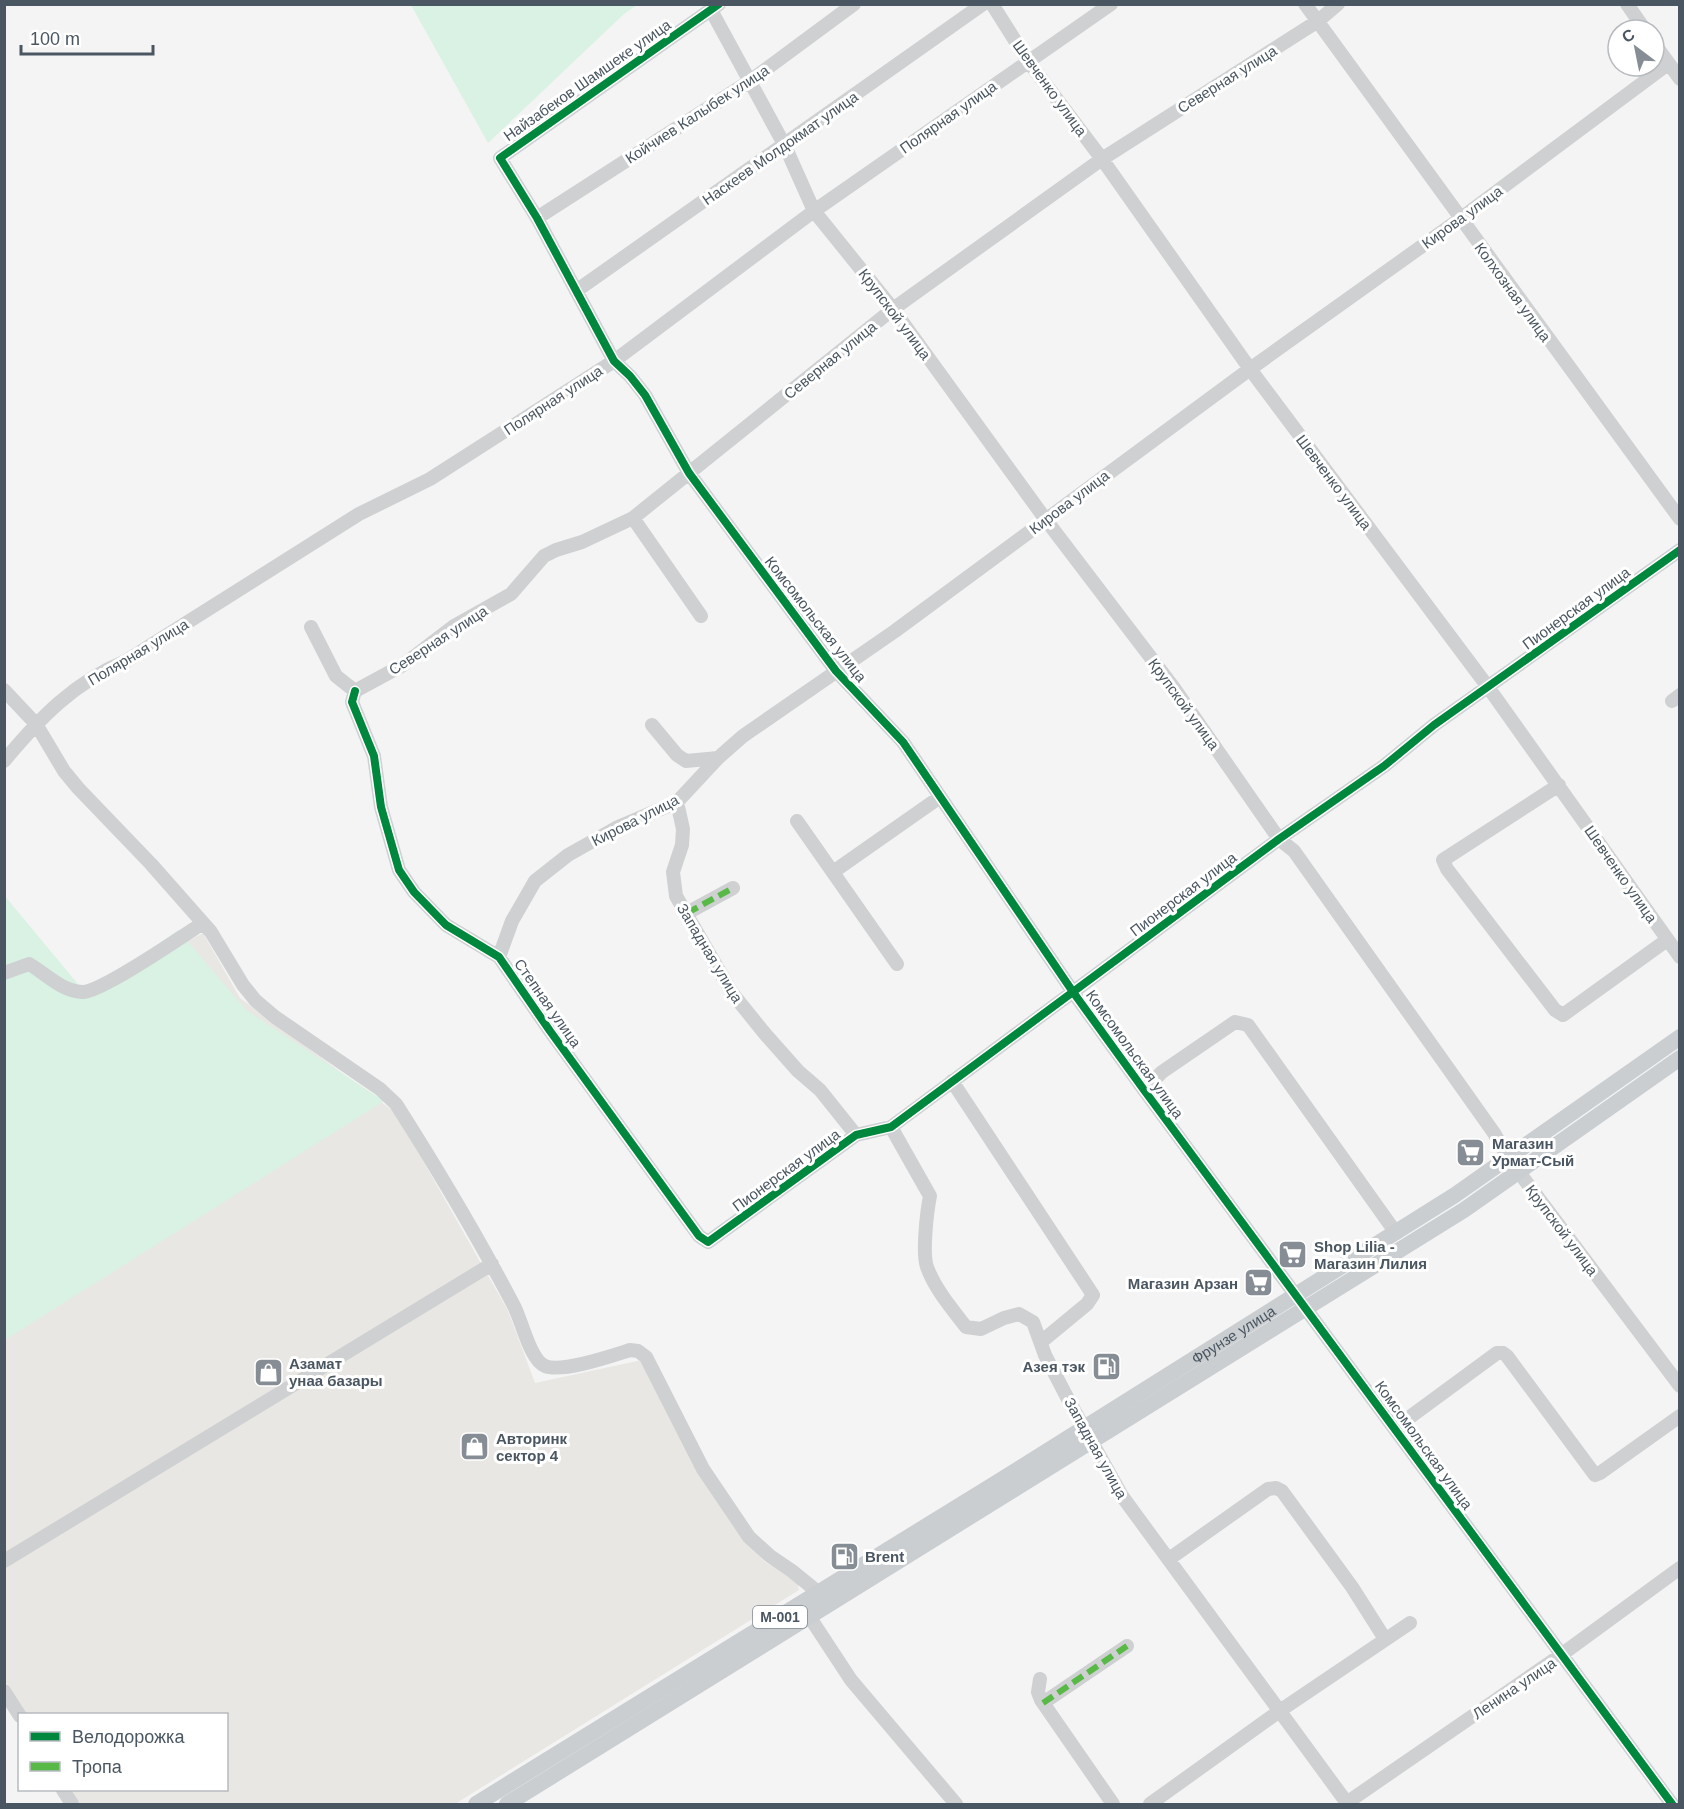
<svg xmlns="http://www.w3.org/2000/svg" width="1684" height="1809" font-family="Arial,sans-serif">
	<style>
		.commercial { fill: #e8e7e3 }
		.green { fill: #d9f2e3 }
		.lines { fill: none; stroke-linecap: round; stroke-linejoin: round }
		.minor { stroke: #ced0d2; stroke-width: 14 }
		.major { stroke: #caced1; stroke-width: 16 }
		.quiet { stroke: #58b947; stroke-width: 6; stroke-dasharray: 12 6; stroke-linecap: butt }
		.cycleway-casing { stroke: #fff; stroke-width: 11 }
		.cycleway { stroke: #00873e; stroke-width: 8 }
		.labels { text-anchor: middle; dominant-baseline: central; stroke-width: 6; stroke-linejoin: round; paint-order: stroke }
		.shield { fill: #fff; stroke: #808990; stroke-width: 1.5 }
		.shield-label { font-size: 14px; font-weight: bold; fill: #4a5661 }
		.street-label { font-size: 15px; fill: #4a5661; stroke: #fff }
		.poi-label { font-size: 15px; font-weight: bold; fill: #4a5661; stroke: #fff; text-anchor: start }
	</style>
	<rect width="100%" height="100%" fill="#f4f4f4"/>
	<!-- commercial -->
	<path class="commercial" d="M203 933 240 998 396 1113 508 1311 535 1383 642 1360 739 1533 765 1562 797 1580 799 1590 455 1804H77L68 1790H226V1714H24L5 1681V1041Z"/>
	<!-- green -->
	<path class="green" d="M411 5H637L624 14 488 143Z
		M4 895 87 995 178 930 246 1010 384 1101 5 1340Z"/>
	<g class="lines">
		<!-- minor -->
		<path class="minor" d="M719 4 500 158 537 218 614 361 630 376 645 395 689 473 836 671 903 742 1073 992 1144 1090 1672 1804
			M992 4 1028 61 1102 159 1250 369 1488 687 1680 957
			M1305 4 1680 519
			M1627 4 1645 30
			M711 10 785 146 814 211 893 309 1046 520 1174 688 1279 839 1294 851 1494 1133 1509 1159 1680 1386
			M1654 43 1680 79
			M537 218 750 81 854 4
			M576 291 983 4
			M633 518 701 616
			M311 627 336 676 355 691
			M4 690 36 724 64 771 78 788 151 864 211 932 243 985 255 1000 275 1017 380 1089 396 1104C438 1170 478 1237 514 1306 522 1321 530 1360 545 1366 562 1373 611 1356 630 1350L638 1351 646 1357 703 1469 749 1537 770 1556 792 1571 819 1593
			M355 691 352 702 374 756 381 807 399 870 414 892 446 925 499 957 550 1031 699 1236 708 1242 856 1135 891 1127 1279 839 1384 766 1434 725 1680 550
			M355 691 403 665 454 626 511 594 544 556 556 550 582 542 633 518 893 309 1102 159 1318 21 1338 4
			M1672 701 1680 695
			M652 725 677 755 686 761 718 758
			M4 761C40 718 74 682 126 661L359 514 430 479 614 361 814 211 1111 4
			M1559 785 1443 860 1447 869 1555 1010 1563 1015 1667 940
			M677 802 683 829 682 845 673 872 676 896 732 993 766 1035 798 1071 820 1090 856 1135
			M797 821 897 964
			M833 872 940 797
			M687 913 733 888
			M499 957 512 921 535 881 568 855 616 828 677 802 718 758 743 736 895 631 1250 369 1460 219 1668 64
			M4 973 29 964C45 973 61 991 82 992 100 993 183 936 203 923
			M952 1081 1093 1295 1087 1304 1041 1342
			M1144 1090 1162 1072 1235 1022 1248 1025 1396 1233
			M891 1127 930 1196C927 1211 922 1253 927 1267 935 1289 952 1309 966 1327L981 1329 1004 1318 1019 1314 1033 1322 1045 1355 1070 1403 1122 1496 1347 1803
			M1395 1428 1497 1353H1503L1507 1356 1595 1475 1600 1473 1680 1416
			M1169 1559 1268 1489 1276 1488 1282 1491 1352 1587 1385 1639
			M4 1561 492 1264
			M805 1610 851 1680 956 1804
			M1040 1679 1038 1692 1041 1700 1113 1804
			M4 1691 20 1716
			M1043 1703 1127 1646
			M63 1790 72 1804
			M1150 1804 1281 1710 1410 1623
			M1345 1804 1561 1655 1680 1568"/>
		<!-- major -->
		<g class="major">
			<path id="s1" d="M476 1804 1001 1480 1455 1195 1680 1037"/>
			<path d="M507 1804 1464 1210 1680 1058"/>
		</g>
		<!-- quiet -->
		<path class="quiet" d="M687 913 733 888
			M1043 1703 1127 1646"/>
		<defs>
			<path id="cycleway" d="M719 4 500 158 537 218 614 361 630 376 645 395 689 473 836 671 903 742 1073 992 1144 1090 1672 1804
				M355 691 352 702 374 756 381 807 399 870 414 892 446 925 499 957 550 1031 699 1236 708 1242 856 1135 891 1127 1279 839 1384 766 1434 725 1680 550"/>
		</defs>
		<!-- cycleway casing -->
		<use href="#cycleway" class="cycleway-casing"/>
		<!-- cycleway -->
		<use href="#cycleway" class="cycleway"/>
	</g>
	<!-- icons -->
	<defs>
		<symbol id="supermarket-square" viewBox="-11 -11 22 22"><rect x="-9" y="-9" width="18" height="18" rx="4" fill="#868d94" stroke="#fff"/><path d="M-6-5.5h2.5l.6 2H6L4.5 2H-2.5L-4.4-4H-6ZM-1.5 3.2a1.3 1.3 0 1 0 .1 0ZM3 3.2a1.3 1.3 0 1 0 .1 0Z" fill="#fff"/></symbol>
		<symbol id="fuel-square" viewBox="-11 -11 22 22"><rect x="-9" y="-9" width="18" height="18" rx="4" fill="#868d94" stroke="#fff"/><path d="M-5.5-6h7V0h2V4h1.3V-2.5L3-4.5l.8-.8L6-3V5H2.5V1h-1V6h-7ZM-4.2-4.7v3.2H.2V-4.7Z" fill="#fff"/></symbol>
		<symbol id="shop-square" viewBox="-11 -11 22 22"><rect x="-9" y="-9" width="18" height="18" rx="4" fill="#868d94" stroke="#fff"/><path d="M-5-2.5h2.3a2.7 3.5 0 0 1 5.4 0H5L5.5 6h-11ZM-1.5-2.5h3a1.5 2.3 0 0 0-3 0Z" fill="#fff"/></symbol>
	</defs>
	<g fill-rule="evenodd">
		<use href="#supermarket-square" x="1454" y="1136" width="33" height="33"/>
		<use href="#supermarket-square" x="1276" y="1238" width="33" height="33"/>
		<use href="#supermarket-square" x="1242" y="1266" width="33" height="33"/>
		<use href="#fuel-square" x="1090" y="1350" width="33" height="33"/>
		<use href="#shop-square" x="252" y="1356" width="33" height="33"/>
		<use href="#shop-square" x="458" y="1430" width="33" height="33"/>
		<use href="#fuel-square" x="828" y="1540" width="33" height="33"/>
	</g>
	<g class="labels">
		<!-- shield labels -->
		<rect class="shield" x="753" y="1606" width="54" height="22" rx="4.5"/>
		<g class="shield-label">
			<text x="780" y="1617">M-001</text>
		</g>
		<!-- street labels -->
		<g class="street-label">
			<text transform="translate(1227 79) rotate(-32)">Северная улица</text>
			<text transform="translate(587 80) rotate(-35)">Найзабеков Шамшеке улица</text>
			<text transform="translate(1050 88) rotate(54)">Шевченко улица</text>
			<text transform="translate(697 114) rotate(-33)">Койчиев Калыбек улица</text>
			<text transform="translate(948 117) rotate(-35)">Полярная улица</text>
			<text transform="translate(780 148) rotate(-35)">Наскеев Молдокмат улица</text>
			<text transform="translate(1462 217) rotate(-36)">Кирова улица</text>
			<text transform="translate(1513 292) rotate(54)">Колхозная улица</text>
			<text transform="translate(895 314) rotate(53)">Крупской улица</text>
			<text transform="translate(830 360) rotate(-39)">Северная улица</text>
			<text transform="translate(553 400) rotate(-33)">Полярная улица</text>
			<text transform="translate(1334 482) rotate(53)">Шевченко улица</text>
			<text transform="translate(1069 502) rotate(-37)">Кирова улица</text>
			<text transform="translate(1576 608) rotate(-36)">Пионерская улица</text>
			<text transform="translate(816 619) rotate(52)">Комсомольская улица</text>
			<text transform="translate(438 640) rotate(-33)">Северная улица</text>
			<text transform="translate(138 652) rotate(-31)">Полярная улица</text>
			<text transform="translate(1184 704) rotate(54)">Крупской улица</text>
			<text transform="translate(635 820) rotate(-27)">Кирова улица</text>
			<text transform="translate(1621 874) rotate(55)">Шевченко улица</text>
			<text transform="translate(1183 894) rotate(-37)">Пионерская улица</text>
			<text transform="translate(710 953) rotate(59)">Западная улица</text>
			<text transform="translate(548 1003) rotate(55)">Степная улица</text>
			<text transform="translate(1135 1054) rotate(54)">Комсомольская улица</text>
			<text transform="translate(786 1170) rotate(-36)">Пионерская улица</text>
			<text transform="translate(1562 1230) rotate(53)">Крупской улица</text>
			<text stroke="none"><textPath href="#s1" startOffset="891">Фрунзе улица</textPath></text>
			<text transform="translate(1424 1445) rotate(54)">Комсомольская улица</text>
			<text transform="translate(1096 1448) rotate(61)">Западная улица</text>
			<text transform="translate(1514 1688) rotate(-34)">Ленина улица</text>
		</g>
		<!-- poi labels -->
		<g class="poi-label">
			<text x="1492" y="1143">Магазин<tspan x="1492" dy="17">Урмат-Сый</tspan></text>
			<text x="1314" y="1246">Shop Lilia -<tspan x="1314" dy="17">Магазин Лилия</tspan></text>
			<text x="1238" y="1283" text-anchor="end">Магазин Арзан</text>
			<text x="289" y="1363">Азамат<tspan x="289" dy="17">унаа базары</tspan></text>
			<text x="1085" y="1366" text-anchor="end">Азея тэк</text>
			<text x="496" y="1438">Авторинк<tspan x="496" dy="17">сектор 4</tspan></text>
			<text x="865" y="1556">Brent</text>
		</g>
	</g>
	<!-- border -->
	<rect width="1684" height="1809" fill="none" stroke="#4a5661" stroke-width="12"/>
	<!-- legend -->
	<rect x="18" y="1713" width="210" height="78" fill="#ffffff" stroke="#b7bbc0" stroke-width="1.5"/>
	<rect x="30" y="1732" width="30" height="9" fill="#00873e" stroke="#b7bbc0" stroke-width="1.5"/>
	<text x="72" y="1743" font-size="18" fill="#4a5661">Велодорожка</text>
	<rect x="30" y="1762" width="30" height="9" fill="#58b947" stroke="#b7bbc0" stroke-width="1.5"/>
	<text x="72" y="1773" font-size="18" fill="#4a5661">Тропа</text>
	<!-- north arrow -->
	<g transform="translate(1636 48) rotate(328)"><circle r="28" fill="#ffffff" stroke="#b7bbc0" stroke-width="1.5"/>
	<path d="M0-4.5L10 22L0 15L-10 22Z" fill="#868d94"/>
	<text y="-9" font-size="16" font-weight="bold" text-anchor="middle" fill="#4a5661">С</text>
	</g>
	<!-- scale -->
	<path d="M21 45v9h132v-9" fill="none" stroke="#4a5661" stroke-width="3"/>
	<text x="30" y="45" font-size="18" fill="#4a5661" stroke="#ffffff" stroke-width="4.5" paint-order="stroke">100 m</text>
</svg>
